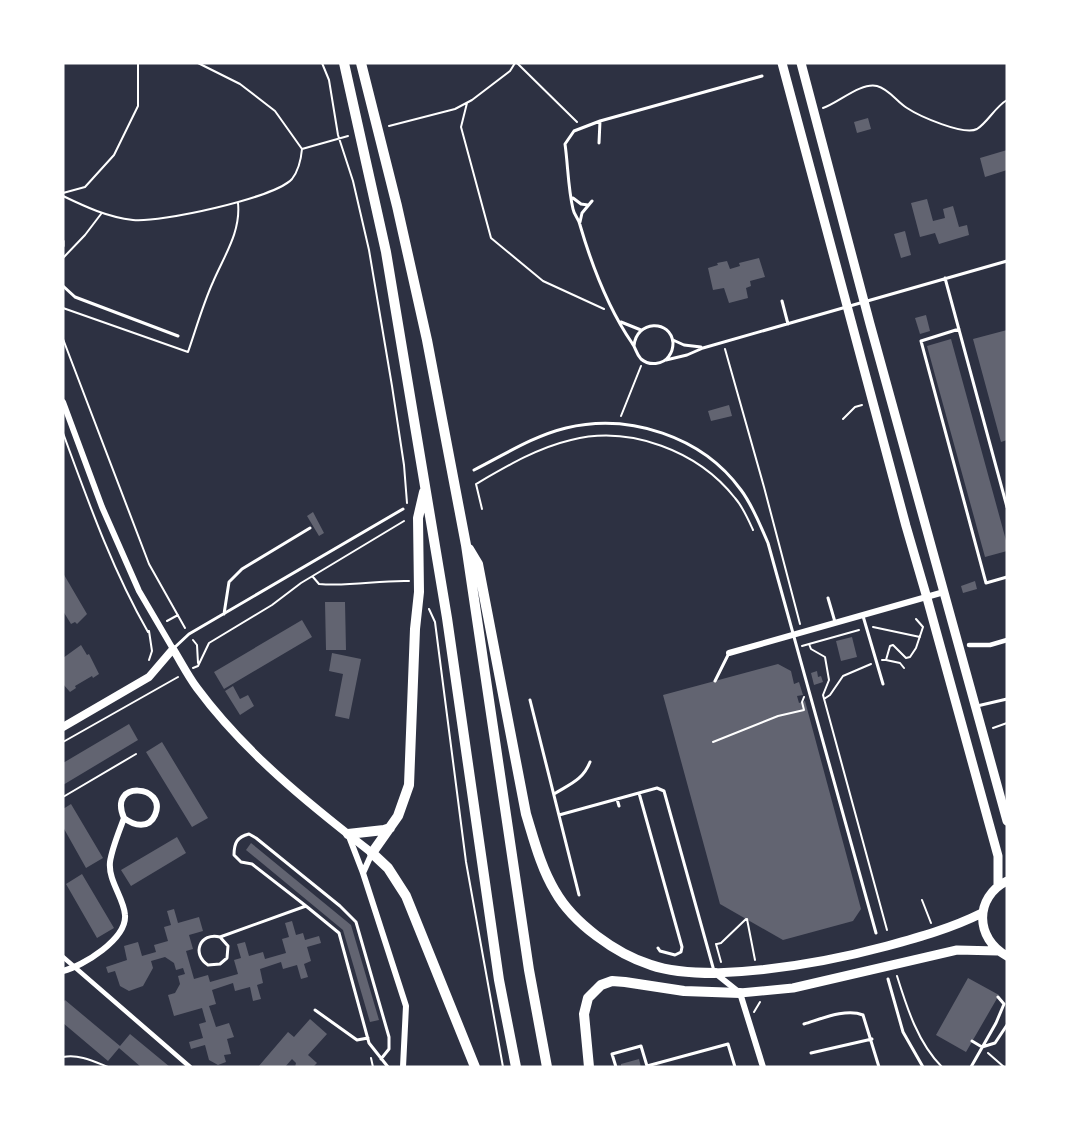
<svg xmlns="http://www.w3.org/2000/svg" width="1070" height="1130" font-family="Commissioner,sans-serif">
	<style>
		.building { fill: #626471 }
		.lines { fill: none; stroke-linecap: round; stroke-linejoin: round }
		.path { stroke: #fff; stroke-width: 2 }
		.service { stroke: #fff; stroke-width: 3 }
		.pedestrian { stroke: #fff; stroke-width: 4.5 }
		.minor { stroke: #fff; stroke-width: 6 }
		.tertiary { stroke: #fff; stroke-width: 8 }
		.secondary { stroke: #fff; stroke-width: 9 }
		.primary { stroke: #fff; stroke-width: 10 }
	</style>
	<rect width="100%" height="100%" fill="#2d3142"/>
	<!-- building -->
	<path class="building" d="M868 118 871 129 857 133 854 122Z
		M1007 150V170L985 177 980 158Z
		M927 199 933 221 945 218 943 209 953 206 959 227 967 225 969 235 939 244 935 233 920 237 911 203Z
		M905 231 911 255 901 258 894 234Z
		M759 258 765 277 750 281 751 286 746 288 748 298 729 303 724 288 713 290 708 268 718 265 717 263 727 261 730 269 740 266 739 263Z
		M926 315 930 331 920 334 915 318Z
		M1007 330V440L1001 442 973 339Z
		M951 339 1007 544V551L985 557 927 346Z
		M729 405 732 416 711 421 708 411Z
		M313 512 324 533 319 536 307 516Z
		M63 573 87 614 77 624 75 622 71 624 63 611Z
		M975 581 977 589 963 593 961 586Z
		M325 602H345L346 650H326Z
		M302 620 312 637 224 689 214 672Z
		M852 637 857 657 841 661 836 641Z
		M81 645 87 655 89 654 99 674 93 678 92 676 75 686 76 688 70 692 63 684V658Z
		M332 653 361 659 349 719 335 716 343 674 329 671Z
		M778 664 791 671 794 684 799 682 803 695 797 696 799 703 805 701 861 909 853 921 783 940 720 904 663 695Z
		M817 671 818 677 821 676 823 682 814 685 811 673Z
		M233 686 240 699 248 695 254 706 240 715 225 691Z
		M129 724 138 740 63 785V763Z
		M162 742 208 818 192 827 146 752Z
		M71 804 103 858 86 868 63 827V809Z
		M177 837 186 853 131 886 121 870Z
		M251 843 351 925 379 1020 370 1022 343 930 246 850Z
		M82 874 114 928 97 938 66 884Z
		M174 909 178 923 199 917 203 931 189 935 193 949 186 951 194 979 208 975 210 982 238 974 234 960 241 958 237 944 245 942 249 956 263 952 265 959 286 953 282 939 289 937 285 923 292 921 296 935 303 933 305 940 319 936 321 943 307 947 311 961 304 964 308 977 301 979 297 965 283 969 281 962 260 969 263 983 257 985 261 999 253 1001 250 987 235 991 233 983 212 990 216 1004 209 1006 216 1027 229 1023 234 1037 227 1039 231 1054 224 1055 226 1062 218 1065 209 1060 205 1045 191 1049 189 1042 203 1038 199 1024 206 1022 202 1008 174 1016 168 995 175 993 180 984 178 976 185 974 183 968 176 970 174 963 165 957 151 961 153 968 143 986 129 991 120 986 115 971 108 973 106 967 127 960 124 946 138 942 142 956 156 952 154 945 168 941 164 927 171 925 167 911Z
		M968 978 999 995 966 1052 936 1035Z
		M65 1000 120 1046 130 1034 170 1067H141L119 1048 108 1061 63 1023V1003Z
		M310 1019 327 1034 308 1055 317 1063 313 1067H295L296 1063 292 1059 285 1067H258L288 1032 294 1037Z
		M639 1059 641 1067H621V1064Z"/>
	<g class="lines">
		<!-- path -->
		<path class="path" d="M198 63 240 84 275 111 302 149
			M322 63 329 80 338 135 353 181 369 250 392 386 404 465 407 503
			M517 63 577 122
			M467 103 461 127 491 238 543 281 604 309
			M823 108C838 103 861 82 877 86 889 89 897 102 907 108 919 116 964 136 977 129 988 122 995 107 1007 100
			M389 126 455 109 472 100 510 71 515 63
			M63 193 85 187 114 155 138 106V63
			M63 196C86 207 107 217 133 220 159 223 275 198 292 179 299 170 301 160 302 149L348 136
			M63 258 85 235 101 214
			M63 308 188 352C196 329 203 304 213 282 224 256 241 232 238 203
			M63 339 149 564 185 628
			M725 349 764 487 800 624
			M621 416 641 366
			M843 419 855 407 862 405
			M63 433C88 501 112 569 148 632
			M482 509 476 484C507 466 537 448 571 440 630 425 698 451 735 498 743 507 748 519 753 530
			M313 577 319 584C349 587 379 580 409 581
			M429 609 435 622 466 862 503 1067
			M167 621 178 615
			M873 627 920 637
			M149 631 152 651 149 660
			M193 640 197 645 198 663
			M809 644 859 630
			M802 646 809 644 811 649 825 657 829 680 823 695 887 930
			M882 660H886L890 646 893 645 906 658 910 657 916 648 923 627 916 619
			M886 660 900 663 904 668
			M193 668 198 666 209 643 272 605 301 583 404 521
			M824 699 830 695 843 676 871 664
			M993 728 1007 723
			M63 742 178 677
			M713 742 778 716 804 710 802 702 804 697
			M63 797 136 754
			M922 900 931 923
			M747 919 755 960
			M716 944 721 962
			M717 944 721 943 746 919
			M897 976C907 1008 918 1043 942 1067
			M754 1012 760 1002
			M988 1053 1004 1067
			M63 1057C79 1054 93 1061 108 1067
			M371 1058 373 1067"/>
		<!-- service -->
		<path class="service" d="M599 143 600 121
			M573 198 581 204 588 205
			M580 222 582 213 592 201
			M63 246V241
			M945 278 1007 507
			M63 286 75 297 178 336
			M782 301 788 324
			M621 322 641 330
			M959 329 921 341 986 583 1007 577
			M673 340 684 345 701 347
			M634 346C636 320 671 319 673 343 673 347 672 352 669 356 663 365 649 366 641 359 636 354 636 348 632 343 608 308 592 266 580 225 579 219 574 215 573 209 568 188 568 165 565 144L574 131 600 121 762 76
			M666 360 687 355 703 348 1007 261
			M474 470C504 455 533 436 566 428 629 413 702 436 741 490 753 506 760 525 768 543L876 933
			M828 598 835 622
			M224 614 229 582 242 569 310 528
			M863 616 883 684
			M174 648 189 634 403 509
			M715 681 729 653
			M530 700 579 895
			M977 706 1007 699
			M639 793 682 947 681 952 675 955 660 951 658 948
			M554 794C570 784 583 780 590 762
			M617 799 619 806
			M559 815 657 788 664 791 714 971
			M306 906 252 864 241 862 234 855C234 843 237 837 249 834L256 838 340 906 356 922 389 1037V1049L381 1059
			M220 937 228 946 227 958 220 964 208 965C191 954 200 932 220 937L306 906 339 933 369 1043 388 1067
			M888 979 903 1032 923 1067
			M315 1010 357 1040 368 1038
			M804 1024C821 1019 846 1008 863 1015L879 1067
			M972 1041 982 1047 995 1043 1007 1025
			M811 1053 872 1039
			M647 1066 728 1044 735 1067
			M616 1067 612 1054 641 1046 647 1066
			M971 1067 996 1023 1004 1004 998 997"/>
		<!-- pedestrian -->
		<path class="pedestrian" d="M969 645H990L1007 640
			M63 957 190 1067"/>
		<!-- minor -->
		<path class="minor" d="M63 402 102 507 139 591 173 649
			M729 653 944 592
			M348 834 363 873 406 1006 403 1067
			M363 873 372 853
			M63 971C83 966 127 939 125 915 124 898 108 881 110 862 112 848 119 832 124 818 107 779 168 785 155 815 149 829 134 826 124 818
			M715 973 740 993 763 1067"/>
		<!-- tertiary -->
		<path class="tertiary" d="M63 727 149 677 173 649C181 662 188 676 197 688 245 753 309 804 372 853"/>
		<!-- secondary -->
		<path class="secondary" d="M782 63 906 526 927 598 998 856V886
			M801 63 870 324 1007 821
			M1007 881C974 897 975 939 1007 956
			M715 973C773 971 831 961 887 946 920 937 952 928 982 913
			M740 993 793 988 957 950 998 951"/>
		<!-- primary -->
		<path class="primary" d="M344 63 386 252 447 618 499 980 516 1067
			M361 63 397 206 427 340 466 545 529 970 547 1067
			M424 492 418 518 419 592 415 629 409 785 398 816 372 853 388 868 406 896 475 1067
			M469 549 478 564 526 814C534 840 541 868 555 891 573 923 616 954 651 965 671 972 694 973 715 973
			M348 834 384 830 390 828
			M589 1067 584 1014 588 998 601 985 612 981 625 982 684 991 740 993"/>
	</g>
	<!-- border -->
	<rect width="1070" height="1130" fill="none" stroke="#ffffff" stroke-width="129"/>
</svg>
